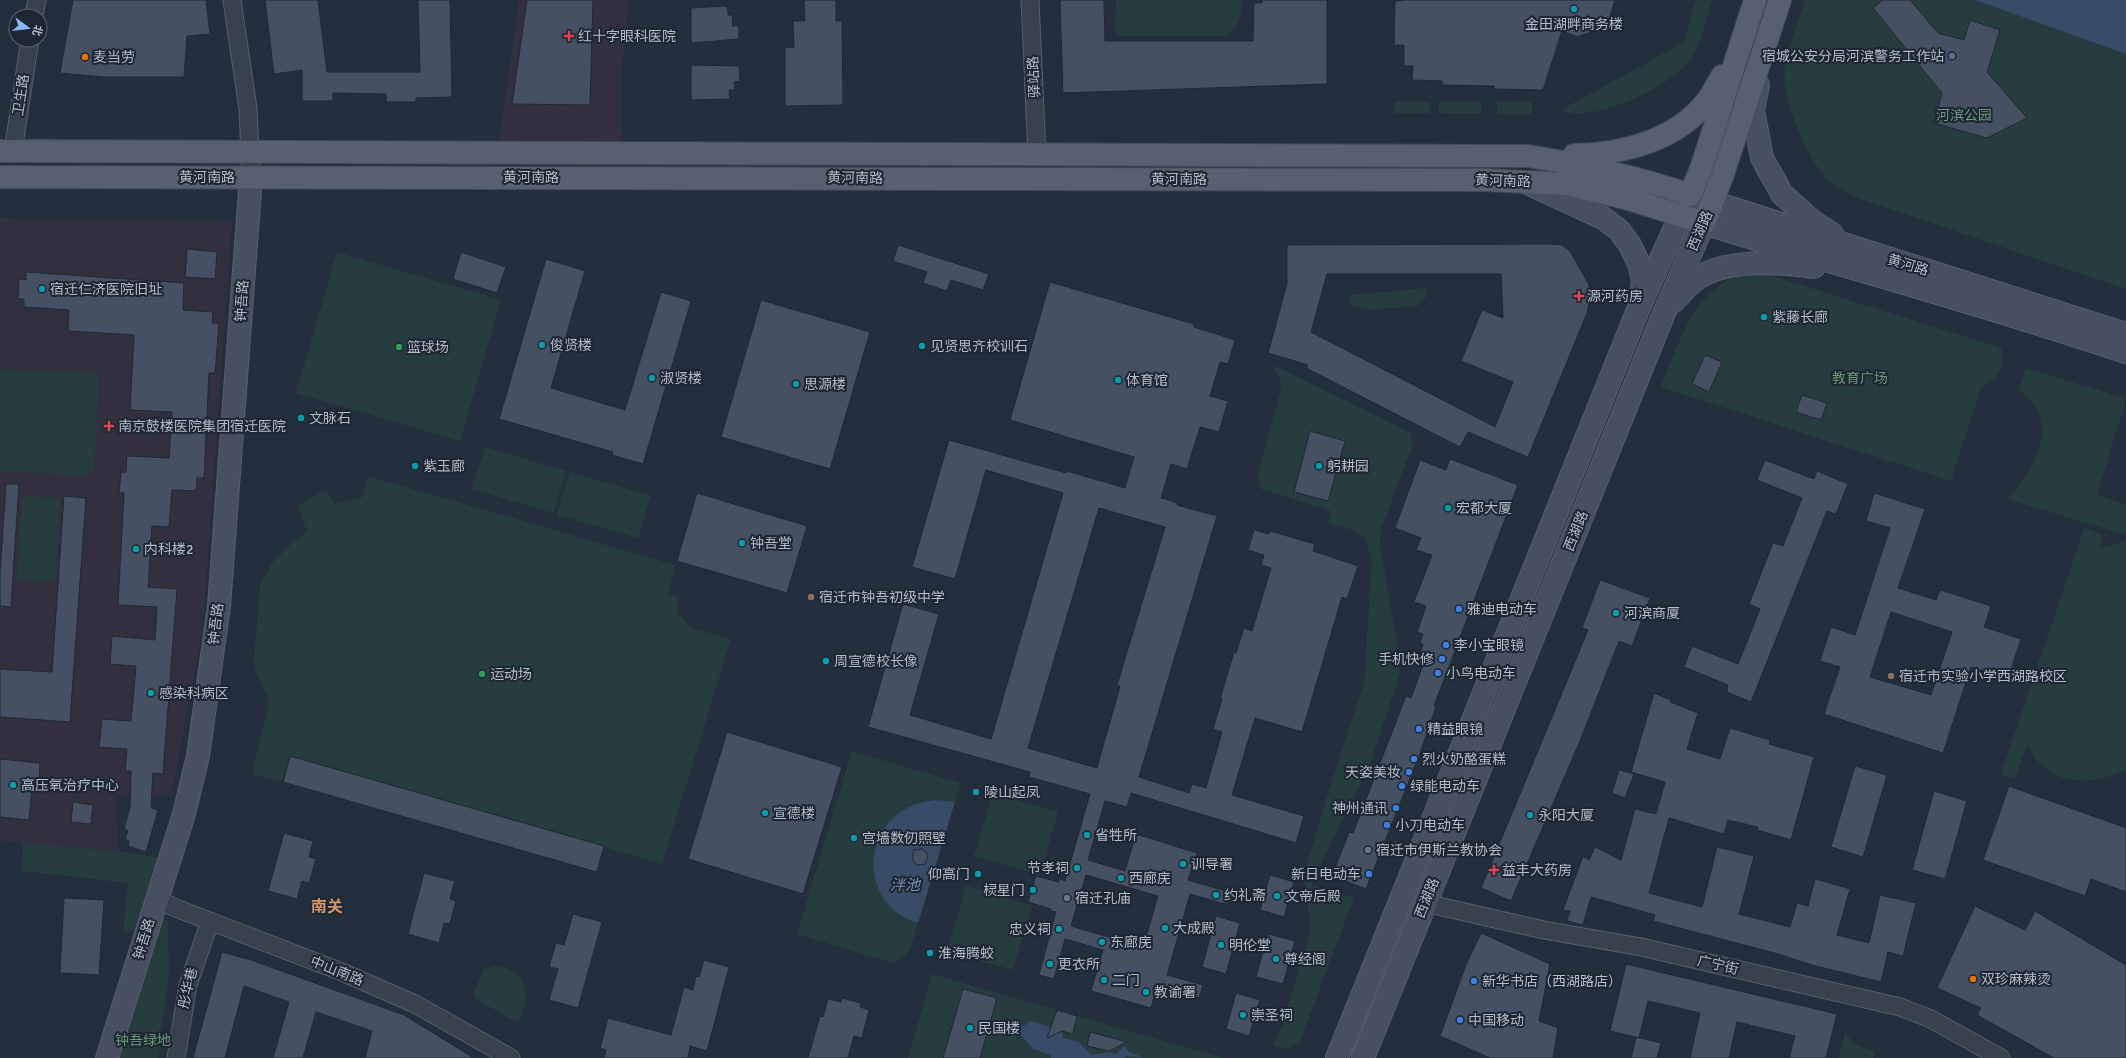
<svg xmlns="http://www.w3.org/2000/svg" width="2126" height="1058" font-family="Signika,'Noto Sans SC',sans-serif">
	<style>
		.medical { fill: #32303f }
		.green { fill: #263c3f }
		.water { fill: #394c67; fill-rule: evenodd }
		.building { fill: #455162; stroke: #1f2835; fill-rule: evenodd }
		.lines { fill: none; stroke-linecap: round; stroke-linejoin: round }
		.street-casing { stroke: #565f6c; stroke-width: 19 }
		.secondary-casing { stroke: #565f6c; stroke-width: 24 }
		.primary-casing { stroke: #414a57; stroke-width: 24 }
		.street { stroke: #38414e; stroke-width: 17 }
		.secondary { stroke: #465061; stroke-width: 22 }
		.primary { stroke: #56606e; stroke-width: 22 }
		.culture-dot { fill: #0f9aa8; stroke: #1d2633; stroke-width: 1.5 }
		.health-dot { fill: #e0444e; stroke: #1d2633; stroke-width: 1.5 }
		.service-dot { fill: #5c6f8a; stroke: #1d2633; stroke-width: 1.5 }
		.food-dot { fill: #e8710a; stroke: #1d2633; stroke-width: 1.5 }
		.leisure-dot { fill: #2e9e5b; stroke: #1d2633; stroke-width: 1.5 }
		.education-dot { fill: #8d6e63; stroke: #1d2633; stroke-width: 1.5 }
		.shop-dot { fill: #3f7fe0; stroke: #1d2633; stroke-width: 1.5 }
		.worship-dot { fill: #6b7280; stroke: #1d2633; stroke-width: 1.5 }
		.labels { text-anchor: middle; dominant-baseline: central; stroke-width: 4; stroke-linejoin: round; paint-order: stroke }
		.poi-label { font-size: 14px; fill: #b4bcc9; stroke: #1d2633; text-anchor: start }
		.street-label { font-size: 14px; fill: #b4bcc9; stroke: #1d2633 }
		.park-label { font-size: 14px; fill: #6b9a76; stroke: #1d2633 }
		.water-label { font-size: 15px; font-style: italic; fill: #7c92b1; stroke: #1d2633 }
		.quarter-label { font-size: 16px; font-weight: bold; fill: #d59563; stroke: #1d2633 }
	</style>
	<rect width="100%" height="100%" fill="#242f3e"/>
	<!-- medical -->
	<path class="medical" d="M519 0H629L621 72 622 141H499Z
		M0 218 232 221 203 630 171 796 116 795 118 851 0 841Z"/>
	<!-- green -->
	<path class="green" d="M1116 0H1242C1241 16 1240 29 1225 36H1120L1115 31Z
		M1696 0H1712C1707 17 1703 37 1695 53 1681 83 1591 126 1561 110L1683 43Z
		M1805 0H1975L2126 54V289L1855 197C1846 192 1835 186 1827 179 1807 158 1780 96 1785 67 1789 45 1799 22 1805 0Z
		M1439 101 1481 102V114L1439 113Z
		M1497 101 1532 102V114H1497Z
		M1395 102H1430V113H1394Z
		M337 252 501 300 460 441 296 393Z
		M1743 274 1767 275 1795 283 2001 348C2007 370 1998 378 1981 388L1951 481 1661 387C1678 345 1694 288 1743 274Z
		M1426 288V297L1417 306 1368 310 1350 305V295Z
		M1273 365 1411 433 1413 444 1381 529 1380 545 1398 650 1400 674 1369 767 1311 885 1354 898 1300 1041 1287 1049 1273 1045 1283 1023 1309 938 1310 925 1305 884 1306 867 1321 815 1364 683 1372 558 1364 537 1356 531 1328 523 1331 511 1261 489 1258 474 1281 389 1280 380Z
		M2026 368 2124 398V406L2097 495 2126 505V535L2007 499C2026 482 2052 438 2039 413 2034 404 2026 396 2019 389Z
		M0 369 92 372 97 375 99 380 94 470 90 476 0 471Z
		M485 447 566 471 553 513 472 489Z
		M570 472 651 496 638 538 557 515Z
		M368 476 675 565 668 594 679 597 677 613 692 628 731 639 662 864 290 756 282 782 252 774 269 702 255 669 254 658 260 585 272 563 296 539 307 532 298 506 326 489 335 504 363 497Z
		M22 496 60 498 55 582 17 580Z
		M2084 528 2103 535 2099 549 2126 541V769C2099 784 2059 788 2037 760 2034 756 2031 750 2027 745L2015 779 2001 774Z
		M852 751 960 783 955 802 925 801 874 855 875 872 880 889 909 920 918 923C913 939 911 958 893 963L797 934Z
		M993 793 1058 812 1040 875 974 856Z
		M23 843 118 851 160 858 137 932 123 931 128 883 22 871Z
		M966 886 1032 905 1013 970 947 951Z
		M163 919 168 921 169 970 158 1058H120Z
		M495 966C528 971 532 996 518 1023L476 999 474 994 483 970Z
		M932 974 1223 1058H908Z
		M1845 1032C1852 1044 1861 1048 1875 1051L1873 1058H1839Z"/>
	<!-- water -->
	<path class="water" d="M1975 0H2126V54Z
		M936 800 955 802 918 923C852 904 861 806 936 800ZM923 849 928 855 925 864 917 865 912 859 914 850Z
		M1032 1021 1062 1032 1063 1038 1079 1042 1091 1055 1109 1052 1116 1054 1124 1046 1129 1052 1145 1058 1126 1056 1125 1058H1051V1055L1033 1049 1019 1033 1020 1028Z"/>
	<!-- building -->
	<path class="building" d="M73 0H206L210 34 187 36 184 77H103L60 73Z
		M265 0H318L327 72H420L418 0H450L452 97 416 98V102H386V94L333 93V101H302V70L274 74Z
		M527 0H593L590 105 512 104Z
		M804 0H836V21H842L843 105 785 106V47L794 48 793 21H805Z
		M1060 0H1104L1105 41H1253L1254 3H1262V0H1327V84L1063 93Z
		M1406 0H1615L1609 19 1599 29 1578 37 1562 31 1543 90 1494 89V86L1442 85V81L1412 80 1413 66H1404V45H1394L1395 1Z
		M1883 0H1910L1938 33 1964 40 1970 20 2000 30 1987 72 2027 118 1987 138 1934 123 1942 93 1873 8Z
		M727 6 728 15H733L732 26H739V39L691 43V8Z
		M691 65 739 66 740 81 734 82 735 90H729L730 99 691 100Z
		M898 245 989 274 983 290 951 280 947 291 923 283 927 272 893 261Z
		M1287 245 1549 244 1562 245 1570 251 1589 285 1591 296 1587 313 1528 457 1468 432 1460 447 1306 368 1308 365 1268 353 1287 284ZM1327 274H1501L1503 318 1482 310 1461 361 1513 382 1495 427 1311 332Z
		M187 249 217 252 215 279 185 277Z
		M461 252 506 267 497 293 453 279Z
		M546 259 585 271 551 388 625 410 661 292 691 301 643 464 612 455 613 452 499 419Z
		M26 272 184 283 183 310 213 312 212 323 219 324 215 373H209L204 478H197L196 491 172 490 169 527 152 526 148 587 177 589 163 774 153 773 151 808 158 810 146 852 128 846 129 841 125 839 128 831 124 828 130 808 131 771H125L127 749 99 747 102 719 131 721 136 666 110 664 112 636 155 640 157 607 118 605 124 493H119L121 472H126L127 456 169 458 172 412 130 410 134 335 68 331 69 310 24 307V299H18L19 279 26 280Z
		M1050 282 1194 324V327L1235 340 1228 364 1220 362 1210 396 1228 401 1219 432 1200 427 1187 469 1171 464 1161 498 1178 503 1177 505 1217 516 1139 777 1189 793 1192 784 1206 788 1222 732 1213 729 1222 699H1220L1234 652 1236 653 1244 628 1252 631 1271 568 1261 565 1264 555 1248 550 1254 530 1269 534 1270 531 1315 544 1313 551 1358 566 1347 599 1342 597 1302 732 1255 718 1232 795 1304 816 1296 843 1131 793 1127 807 1105 801 1088 860 1125 871 1136 834 1197 853 1188 880 1229 892 1225 904 1190 894 1167 975 1203 985 1199 998 1157 986 1151 1008 1091 991 1103 950 1065 939 1054 979 1039 975 1056 912 1051 911V909L1028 902 1036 876 1059 882V879L1065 881 1090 794 1029 777 1030 772 868 727 903 604 939 614 910 715 991 739 1063 493 986 470 955 579 912 567 949 440 1066 473 1067 471 1125 488 1134 457 1010 420ZM1099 508 1165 527 1117 685 1120 686 1097 768 1028 748ZM1086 875 1158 896 1143 947 1071 926Z
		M761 300 870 332 830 469 721 437Z
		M1705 355 1722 362 1709 392 1692 384Z
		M1802 395 1827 403 1821 420 1796 412Z
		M1310 431 1345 441 1328 501 1294 492Z
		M1450 459 1518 485 1434 706 1436 707 1419 756 1366 889 1332 876 1349 832 1353 833 1406 696 1411 698 1423 665 1417 662 1423 644 1420 643 1423 634 1417 632 1426 606 1414 602 1432 555 1416 550 1421 538 1395 528 1420 460 1446 470Z
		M1765 460 1814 479 1817 471 1848 484 1836 514 1827 511 1751 702 1727 692 1728 685 1684 667 1692 646 1738 664 1760 609 1749 604 1773 543 1783 546 1802 498 1757 480Z
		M6 484H19L11 607 0 606V573Z
		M697 493 807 526 787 593 677 561Z
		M1874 493 1925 509 1898 588 1936 600 1940 590 1991 606 1984 627 2021 639 2008 679 1971 667 1943 753 1824 714 1840 667 1820 661 1831 627 1855 635 1890 528 1866 521ZM1891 612 1952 632 1931 695 1870 677Z
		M64 496 86 498 70 722 0 717V669L52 672Z
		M1600 580 1650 598 1632 646 1619 641 1580 741 1511 901 1481 888 1588 630 1582 628Z
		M1654 693 1671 700 1670 702 1698 713 1687 749 1720 759 1730 728 1770 740 1769 744 1814 757 1791 840 1757 830 1758 827 1728 820 1724 834 1669 818 1649 893 1702 907 1717 847 1754 856 1739 914 1790 927 1797 903 1808 906 1815 879 1850 889 1837 935 1869 943 1880 895 1916 903 1903 956 1888 952 1881 982 1812 965 1782 955 1653 921 1655 915 1591 897 1583 925 1567 921 1570 911 1563 910 1583 856 1589 860 1595 847 1621 860 1635 809 1656 814 1665 782 1631 772Z
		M727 732 842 767 803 894 688 859Z
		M290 756 604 846 597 872 283 782Z
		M0 759 40 763 39 780 33 779 29 820 0 817Z
		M1855 766 1887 775 1863 857 1831 847Z
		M1619 770 1634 774 1625 798 1612 793Z
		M2009 786 2126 828V892L2091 879 2085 896 1983 860Z
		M1934 791 1967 801 1945 879 1912 870Z
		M73 802 93 805 91 824 71 822Z
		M284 833 313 841 309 857 316 859 309 883 302 881 297 899 268 891Z
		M923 849 928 855 925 864 917 865 912 859 914 850Z
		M424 873 455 881 450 899 456 901 450 924 444 923 439 943 408 934Z
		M1270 875 1294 882 1284 917 1260 910Z
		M64 898 104 900 99 975 60 973Z
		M1975 906 2025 930 2035 911 2126 965V1058H2054L1977 1015 1981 1008 1937 988Z
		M573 914 602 922 578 1008 549 1000 558 969 549 967 556 943 564 945Z
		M1216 916 1240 923 1226 974 1202 967Z
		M1481 933 1550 964 1539 1021 1558 1028 1553 1058H1490L1440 1036 1466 965Z
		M1268 934 1295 941 1283 984 1256 977Z
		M222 952 251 960 404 1015 474 1058H365L372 1031 316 1012 303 1058H273L289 1002 244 986 225 1058H193Z
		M704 960 729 967 707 1051 690 1046 688 1058H604L606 1050 600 1048 608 1018 671 1035 684 987 693 990 696 976 699 977Z
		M1626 964 1837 1014 1826 1058H1789L1795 1036 1737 1022 1729 1058H1690L1700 1013 1648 1001 1639 1038 1610 1031Z
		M963 989 997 998 980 1058H943Z
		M1236 993 1260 1000 1249 1036 1226 1029Z
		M842 998 861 1003 860 1007 869 1010 862 1038 854 1036 848 1058H808L820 1016 823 1017 828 999 841 1002Z
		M1057 1010 1077 1016 1073 1034 1062 1031 1047 1038Z
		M1090 1032 1127 1042 1109 1051 1087 1046Z
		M1636 1037 1661 1043 1657 1058H1631Z"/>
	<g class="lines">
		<defs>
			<path id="street" d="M232 0 248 109 251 177
				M1030 0 1037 155
				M34 16 37 0
				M13 151 30 40
				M157 898 173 907 342 972 415 1004 511 1058
				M1425 903 1544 930 1641 947 1900 1007 1931 1019 2001 1058
				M176 1058 188 985 210 921"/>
			<path id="secondary" d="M1758 85 1753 110 1762 158 1782 194 1812 221 1832 234
				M1525 182 1603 218 1619 230 1630 245 1639 264 1643 279 1641 297
				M1674 301C1679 296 1684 290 1689 285 1719 257 1777 262 1814 267
				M107 1058 184 814 198 756 219 606 251 177
				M1337 1058 1640 305 1690 195 2126 334
				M1363 1058 1664 313 1704 223C1844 267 1986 305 2126 352"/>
			<path id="primary" d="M0 151 1528 156C1585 165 1635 176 1690 195L1702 166 1755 0
				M1574 155C1623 154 1676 141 1708 100 1713 93 1717 84 1722 76
				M0 177 1486 180 1567 184 1629 199 1704 223 1723 174 1780 0"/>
		</defs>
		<!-- street casing -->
		<use href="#street" class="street-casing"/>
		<!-- secondary casing -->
		<use href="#secondary" class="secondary-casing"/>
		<!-- primary casing -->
		<use href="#primary" class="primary-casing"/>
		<!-- street -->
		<use href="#street" class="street"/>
		<!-- secondary -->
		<use href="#secondary" class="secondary"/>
		<!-- primary -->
		<use href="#primary" class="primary"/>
	</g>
	<!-- markers -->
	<g class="culture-dot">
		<circle cx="1574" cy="9" r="4"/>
		<circle cx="42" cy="289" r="4"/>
		<circle cx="1764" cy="317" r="4"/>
		<circle cx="542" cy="345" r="4"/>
		<circle cx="922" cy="346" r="4"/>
		<circle cx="652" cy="378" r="4"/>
		<circle cx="1118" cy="380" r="4"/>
		<circle cx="796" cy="384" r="4"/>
		<circle cx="301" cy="418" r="4"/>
		<circle cx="415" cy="466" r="4"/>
		<circle cx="1319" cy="466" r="4"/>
		<circle cx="1448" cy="508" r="4"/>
		<circle cx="742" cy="543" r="4"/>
		<circle cx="136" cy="549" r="4"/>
		<circle cx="1616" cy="613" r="4"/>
		<circle cx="826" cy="661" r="4"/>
		<circle cx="151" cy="693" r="4"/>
		<circle cx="13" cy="785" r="4"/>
		<circle cx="976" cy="792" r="4"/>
		<circle cx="765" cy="813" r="4"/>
		<circle cx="1530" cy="815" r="4"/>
		<circle cx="1087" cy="835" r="4"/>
		<circle cx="854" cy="838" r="4"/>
		<circle cx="1183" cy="864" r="4"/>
		<circle cx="1077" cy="868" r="4"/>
		<circle cx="978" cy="874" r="4"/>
		<circle cx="1121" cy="878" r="4"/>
		<circle cx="1033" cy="890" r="4"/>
		<circle cx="1216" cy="895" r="4"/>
		<circle cx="1277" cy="896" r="4"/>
		<circle cx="1165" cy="928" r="4"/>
		<circle cx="1059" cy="929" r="4"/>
		<circle cx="1102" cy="942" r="4"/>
		<circle cx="1221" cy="945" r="4"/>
		<circle cx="930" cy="953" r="4"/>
		<circle cx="1276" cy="959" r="4"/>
		<circle cx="1050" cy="964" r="4"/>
		<circle cx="1104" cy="980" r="4"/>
		<circle cx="1146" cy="992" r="4"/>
		<circle cx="1243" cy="1015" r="4"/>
		<circle cx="970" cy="1028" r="4"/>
	</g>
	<g class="health-dot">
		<path d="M567 30h4v4h4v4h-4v4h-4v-4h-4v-4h4z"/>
		<path d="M1577 290h4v4h4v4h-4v4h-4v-4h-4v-4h4z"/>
		<path d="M107 420h4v4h4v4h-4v4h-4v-4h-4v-4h4z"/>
		<path d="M1492 864h4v4h4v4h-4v4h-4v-4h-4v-4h4z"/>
	</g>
	<circle class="service-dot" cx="1952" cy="56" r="4"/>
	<g class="food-dot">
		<circle cx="85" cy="57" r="4"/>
		<circle cx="1973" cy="979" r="4"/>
	</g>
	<g class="leisure-dot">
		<circle cx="399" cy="347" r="4"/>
		<circle cx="482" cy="674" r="4"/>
	</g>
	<g class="education-dot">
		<circle cx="811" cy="597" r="4"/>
		<circle cx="1891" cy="676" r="4"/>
	</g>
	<g class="shop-dot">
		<circle cx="1459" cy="609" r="4"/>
		<circle cx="1446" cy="645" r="4"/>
		<circle cx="1442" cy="659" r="4"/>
		<circle cx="1438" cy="673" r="4"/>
		<circle cx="1419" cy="729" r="4"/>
		<circle cx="1414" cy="759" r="4"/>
		<circle cx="1409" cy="772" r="4"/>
		<circle cx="1402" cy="786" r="4"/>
		<circle cx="1396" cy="808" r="4"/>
		<circle cx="1387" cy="825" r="4"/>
		<circle cx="1369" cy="874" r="4"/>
		<circle cx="1474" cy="981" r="4"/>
		<circle cx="1460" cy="1020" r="4"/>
	</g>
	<g class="worship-dot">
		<circle cx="1368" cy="850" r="4"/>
		<circle cx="1067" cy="898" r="4"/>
	</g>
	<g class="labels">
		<!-- poi labels -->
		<g class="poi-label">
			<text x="1574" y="24" text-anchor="middle">金田湖畔商务楼</text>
			<text x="578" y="36">红十字眼科医院</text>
			<text x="1944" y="56" text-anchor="end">宿城公安分局河滨警务工作站</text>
			<text x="93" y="57">麦当劳</text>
			<text x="50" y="289">宿迁仁济医院旧址</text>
			<text x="1587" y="296">源河药房</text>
			<text x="1772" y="317">紫藤长廊</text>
			<text x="550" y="345">俊贤楼</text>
			<text x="930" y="346">见贤思齐校训石</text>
			<text x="407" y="347">篮球场</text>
			<text x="660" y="378">淑贤楼</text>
			<text x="1126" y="380">体育馆</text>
			<text x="804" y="384">思源楼</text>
			<text x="309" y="418">文脉石</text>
			<text x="118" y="426">南京鼓楼医院集团宿迁医院</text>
			<text x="423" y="466">紫玉廊</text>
			<text x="1327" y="466">躬耕园</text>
			<text x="1456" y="508">宏都大厦</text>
			<text x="750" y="543">钟吾堂</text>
			<text x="144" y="549">内科楼2</text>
			<text x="819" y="597">宿迁市钟吾初级中学</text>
			<text x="1467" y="609">雅迪电动车</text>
			<text x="1624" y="613">河滨商厦</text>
			<text x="1454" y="645">李小宝眼镜</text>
			<text x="1434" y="659" text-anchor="end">手机快修</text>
			<text x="834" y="661">周宣德校长像</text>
			<text x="1446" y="673">小鸟电动车</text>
			<text x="490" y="674">运动场</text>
			<text x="1899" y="676">宿迁市实验小学西湖路校区</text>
			<text x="159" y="693">感染科病区</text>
			<text x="1427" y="729">精益眼镜</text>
			<text x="1422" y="759">烈火奶酪蛋糕</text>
			<text x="1401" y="772" text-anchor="end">天姿美妆</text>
			<text x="21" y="785">高压氧治疗中心</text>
			<text x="1410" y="786">绿能电动车</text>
			<text x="984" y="792">陵山起凤</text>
			<text x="1388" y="808" text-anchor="end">神州通讯</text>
			<text x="773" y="813">宣德楼</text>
			<text x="1538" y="815">永阳大厦</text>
			<text x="1395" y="825">小刀电动车</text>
			<text x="1095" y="835">省牲所</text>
			<text x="862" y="838">宫墙数仞照壁</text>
			<text x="1376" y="850">宿迁市伊斯兰教协会</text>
			<text x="1191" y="864">训导署</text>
			<text x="1069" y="868" text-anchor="end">节孝祠</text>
			<text x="1502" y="870">益丰大药房</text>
			<text x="970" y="874" text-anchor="end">仰高门</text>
			<text x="1361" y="874" text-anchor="end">新日电动车</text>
			<text x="1129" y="878">西廊庑</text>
			<text x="1025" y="890" text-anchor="end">棂星门</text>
			<text x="1224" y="895">约礼斋</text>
			<text x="1285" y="896">文帝后殿</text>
			<text x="1075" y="898">宿迁孔庙</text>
			<text x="1173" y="928">大成殿</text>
			<text x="1051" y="929" text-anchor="end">忠义祠</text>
			<text x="1110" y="942">东廊庑</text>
			<text x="1229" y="945">明伦堂</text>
			<text x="938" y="953">淮海腾蛟</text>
			<text x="1284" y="959">尊经阁</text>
			<text x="1058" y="964">更衣所</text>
			<text x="1981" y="979">双珍麻辣烫</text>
			<text x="1112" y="980">二门</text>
			<text x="1482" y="981">新华书店（西湖路店）</text>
			<text x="1154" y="992">教谕署</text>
			<text x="1251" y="1015">崇圣祠</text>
			<text x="1468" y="1020">中国移动</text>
			<text x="978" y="1028">民国楼</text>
		</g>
		<!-- street labels -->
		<g class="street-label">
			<text transform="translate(1034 77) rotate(-93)">驿站路</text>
			<text transform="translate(21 95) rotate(-81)">卫生路</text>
			<text x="207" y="177">黄河南路</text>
			<text x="531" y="177">黄河南路</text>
			<text transform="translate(855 178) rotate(1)">黄河南路</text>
			<text x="1179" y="179">黄河南路</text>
			<text transform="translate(1503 181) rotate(2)">黄河南路</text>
			<text transform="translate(1700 231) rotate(-67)">西湖路</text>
			<text transform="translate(1908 265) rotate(17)">黄河路</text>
			<text transform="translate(242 301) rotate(-86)">钟吾路</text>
			<text transform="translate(1576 531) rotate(-68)">西湖路</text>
			<text transform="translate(216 624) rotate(-83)">钟吾路</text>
			<text transform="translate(1427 898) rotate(-68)">西湖路</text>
			<text transform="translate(144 939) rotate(-73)">钟吾路</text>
			<text transform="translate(1718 965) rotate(13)">广宁街</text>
			<text transform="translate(337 971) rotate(22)">中山南路</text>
			<text transform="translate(188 988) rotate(-77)">彤华巷</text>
		</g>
		<!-- park labels -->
		<g class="park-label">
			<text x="1964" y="115">河滨公园</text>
			<text x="1860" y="378">教育广场</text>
			<text x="143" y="1040">钟吾绿地</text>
		</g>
		<!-- water labels -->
		<g class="water-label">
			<text x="905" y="885">泮池</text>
		</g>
		<!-- quarter labels -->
		<g class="quarter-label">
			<text x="327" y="907">南关</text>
		</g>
	</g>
	<!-- north arrow -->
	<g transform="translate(28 28) rotate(105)"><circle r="19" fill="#1d2633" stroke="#59626f"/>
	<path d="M0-3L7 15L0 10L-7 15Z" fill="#8ab4f8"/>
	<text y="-6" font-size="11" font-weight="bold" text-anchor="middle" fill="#b4bcc9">北</text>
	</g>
</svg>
